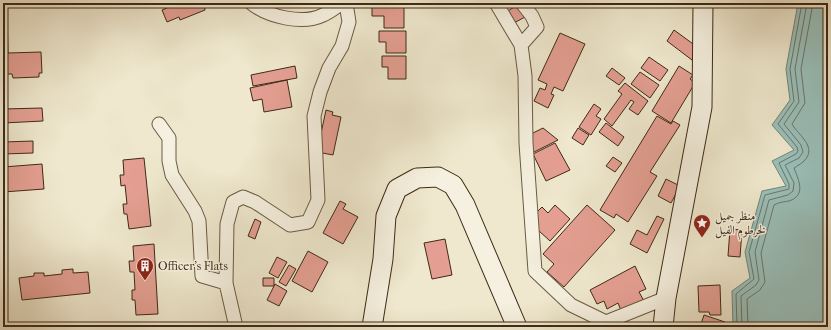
<svg xmlns="http://www.w3.org/2000/svg" width="831" height="330" font-family="'IM FELL French Canon',Amiri,serif">
	<style>
		.water { fill: #9ac0bb; stroke: #758479 }
		.lines { fill: none; stroke-linecap: round; stroke-linejoin: round }
		.shore { stroke: #6c7568; stroke-width: 1 }
		.building { fill: #e49f92; stroke: #3e2a16 }
		.minor-casing { stroke: #6a5a44; stroke-width: 15 }
		.secondary-casing { stroke: #3e2a16; stroke-width: 21 }
		.minor { stroke: #f5f0df; stroke-width: 13 }
		.secondary { stroke: #f5f0df; stroke-width: 19 }
		.labels { text-anchor: middle; dominant-baseline: central; stroke-width: 3; stroke-linejoin: round; paint-order: stroke }
		.poi-label { font-size: 12px; fill: #3e2a16; stroke: #f5f0df; text-anchor: start }
	</style>
	<rect width="100%" height="100%" fill="#efe8ce"/>
	<filter id="stains"><feTurbulence type="fractalNoise" baseFrequency=".005" numOctaves="4"/><feColorMatrix values="0 0 0 0 .2 0 0 0 0 .09 0 0 0 0 .02 0 0 0 .5 -.17"/></filter>
	<radialGradient id="worn" r=".72"><stop offset=".6" stop-color="#630" stop-opacity="0"/><stop offset="1" stop-color="#630" stop-opacity=".3"/></radialGradient>
	<!-- water -->
	<path class="water" d="M798 3H828V327H733L732 291 750 278 745 252 762 191 786 186 772 161 794 150 772 125 790 100 786 69Z"/>
	<g class="lines">
		<!-- shore -->
		<path class="shore" d="M737 327 736 294 754 279 749 252 765 195 789 189V184L779 163 796 154 798 151 797 147 778 124 794 101 790 69 802 3
			M742 327 741 296 756 285 759 280 755 252 769 200 788 195 793 191 794 183 785 165 799 158 803 152 801 145 784 124 799 102 795 69 807 3
			M748 327 747 299 760 290 765 282 761 253 774 205C779 202 784 202 789 201 807 195 798 179 794 168 797 166 801 164 804 161 818 147 798 135 792 124L805 103 801 69 813 3"/>
	</g>
	<!-- building -->
	<path class="building" d="M165 3H204L205 10 180 20 179 17 167 22 162 10 167 8Z
		M372 4H404V28H384V16H372Z
		M517 5 525 17 512 24 505 13Z
		M3 16H7L8 53 41 52 42 73H39V77L13 78 12 74H3Z
		M674 30 700 49 692 60 667 41Z
		M379 31H406V53H386V42H379Z
		M560 33 585 44 563 91 554 87 551 94 554 95 548 108 534 101 540 88 545 90 547 84 538 80Z
		M382 56H406V79H388V67H382Z
		M649 57 668 70 660 81 641 68Z
		M295 66 297 78 253 86 251 75Z
		M679 66 693 75 690 79 695 83 671 123 652 111Z
		M612 68 625 78 619 85 606 76Z
		M640 72 659 85 650 98 631 84Z
		M287 80 292 107 264 112 262 99 253 101 250 88Z
		M625 83 648 101 638 115 629 109 634 102 631 100 612 126 604 119 622 94 618 91Z
		M594 104 601 109 596 116 601 119 591 135 579 127Z
		M42 108 43 121 3 123V109Z
		M326 110 333 112 332 115 341 117 333 155 317 152Z
		M657 116 671 124 673 121 680 125 650 172 657 176 628 222 616 214 614 218 600 210Z
		M606 123 624 137 618 146 599 132Z
		M543 128 558 140 532 153 529 135Z
		M578 128 589 135 583 145 572 138Z
		M33 141V153L3 154V142Z
		M555 143 570 170 546 181 533 154Z
		M613 157 622 163 615 172 606 166Z
		M144 158 151 226 129 229 127 214H124L123 204H127L125 185 121 186 120 175H124L123 160Z
		M42 164 44 189 3 192V167Z
		M666 179 680 186 671 203 658 196Z
		M340 201 346 204 343 209 358 217 343 244 323 233Z
		M555 205 570 219 550 241 538 230 533 216 542 207 548 213Z
		M587 205 615 230 564 287 547 272 554 264 543 254Z
		M657 216 664 219 647 253 630 244 637 230 647 235Z
		M255 219 261 222 255 239 248 236Z
		M730 229 742 230 740 257 728 256Z
		M445 239 452 275 432 279 424 243Z
		M154 244 158 314 136 315 135 300H132V290H135L134 272H130L129 261H134L133 246Z
		M308 251 328 262 312 292 292 281Z
		M277 257 287 262 278 278 269 273Z
		M289 265 296 269 286 286 279 282Z
		M635 266 646 289 639 292 644 301 622 313 618 303 607 309 604 301 597 304 590 290Z
		M73 269V273L88 272 90 293 22 300 19 278 34 276V273H44V276L62 274V270Z
		M263 278H274V286H263Z
		M275 284 287 291 279 306 267 300Z
		M720 285 721 315H710L709 312H699L698 286Z
		M704 315 725 322 723 327H700Z"/>
	<g class="lines">
		<defs>
			<path id="minor" d="M251 3C268 17 303 25 323 15 330 12 336 7 342 3
				M496 3 521 45 525 76 526 143 535 271 571 305 606 322 666 298
				M521 45 537 27 532 16 522 3
				M159 124 169 138V161L172 175 195 211 199 221 202 276 226 283
				M236 327 226 283 227 224 233 202 243 197 255 202 290 225 308 222 318 200 314 116 320 92 329 68 342 46 349 22 346 3"/>
			<path id="secondary" d="M372 327 383 259 386 216 397 189 417 178 438 177 453 185 465 205 517 327
				M663 327 666 298 702 107 703 3"/>
		</defs>
		<!-- minor casing -->
		<use href="#minor" class="minor-casing"/>
		<!-- secondary casing -->
		<use href="#secondary" class="secondary-casing"/>
		<!-- minor -->
		<use href="#minor" class="minor"/>
		<!-- secondary -->
		<use href="#secondary" class="secondary"/>
	</g>
	<!-- icons -->
	<defs>
		<symbol id="sight-pin" viewBox="-11 -11 22 30"><path d="M0 17L-7.5 6A9.5 9.5 0 1 1 7.5 6Z" fill="#8f2418" stroke="#f5f0df"/><path d="M0-6L1.8-2.2L6-1.7L2.9 1.2L3.7 5.4L0 3.3L-3.7 5.4L-2.9 1.2L-6-1.7L-1.8-2.2Z" fill="#fff"/></symbol>
		<symbol id="building-pin" viewBox="-11 -11 22 30"><path d="M0 17L-7.5 6A9.5 9.5 0 1 1 7.5 6Z" fill="#8f2418" stroke="#f5f0df"/><path d="M-4-6H4V6H1V3H-1V6H-4ZM-2.5-4.3h1.7v1.8h-1.7ZM.8-4.3h1.7v1.8H.8ZM-2.5-1h1.7V.8h-1.7ZM.8-1h1.7V.8H.8Z" fill="#fff"/></symbol>
	</defs>
	<g fill-rule="evenodd">
		<use href="#sight-pin" x="692" y="213" width="20" height="27"/>
		<use href="#building-pin" x="135" y="256" width="20" height="27"/>
	</g>
	<g class="labels">
		<!-- poi labels -->
		<g class="poi-label">
			<text x="715" y="216">منظر جميل<tspan x="715" dy="14">لخرطوم الفيل</tspan></text>
			<text x="158" y="266">Officer's Flats</text>
		</g>
	</g>
	<!-- margin -->
	<rect width="831" height="330" fill="none" stroke="#efe8ce" stroke-width="16"/>
	<rect x="4" y="4" width="823" height="322" fill="none" stroke="#3e2a16" stroke-width="2"/>
	<rect x="8" y="8" width="815" height="314" fill="none" stroke="#3e2a16"/>
	<rect width="100%" height="100%" filter="url(#stains)"/>
	<rect width="100%" height="100%" fill="url(#worn)"/>
</svg>
